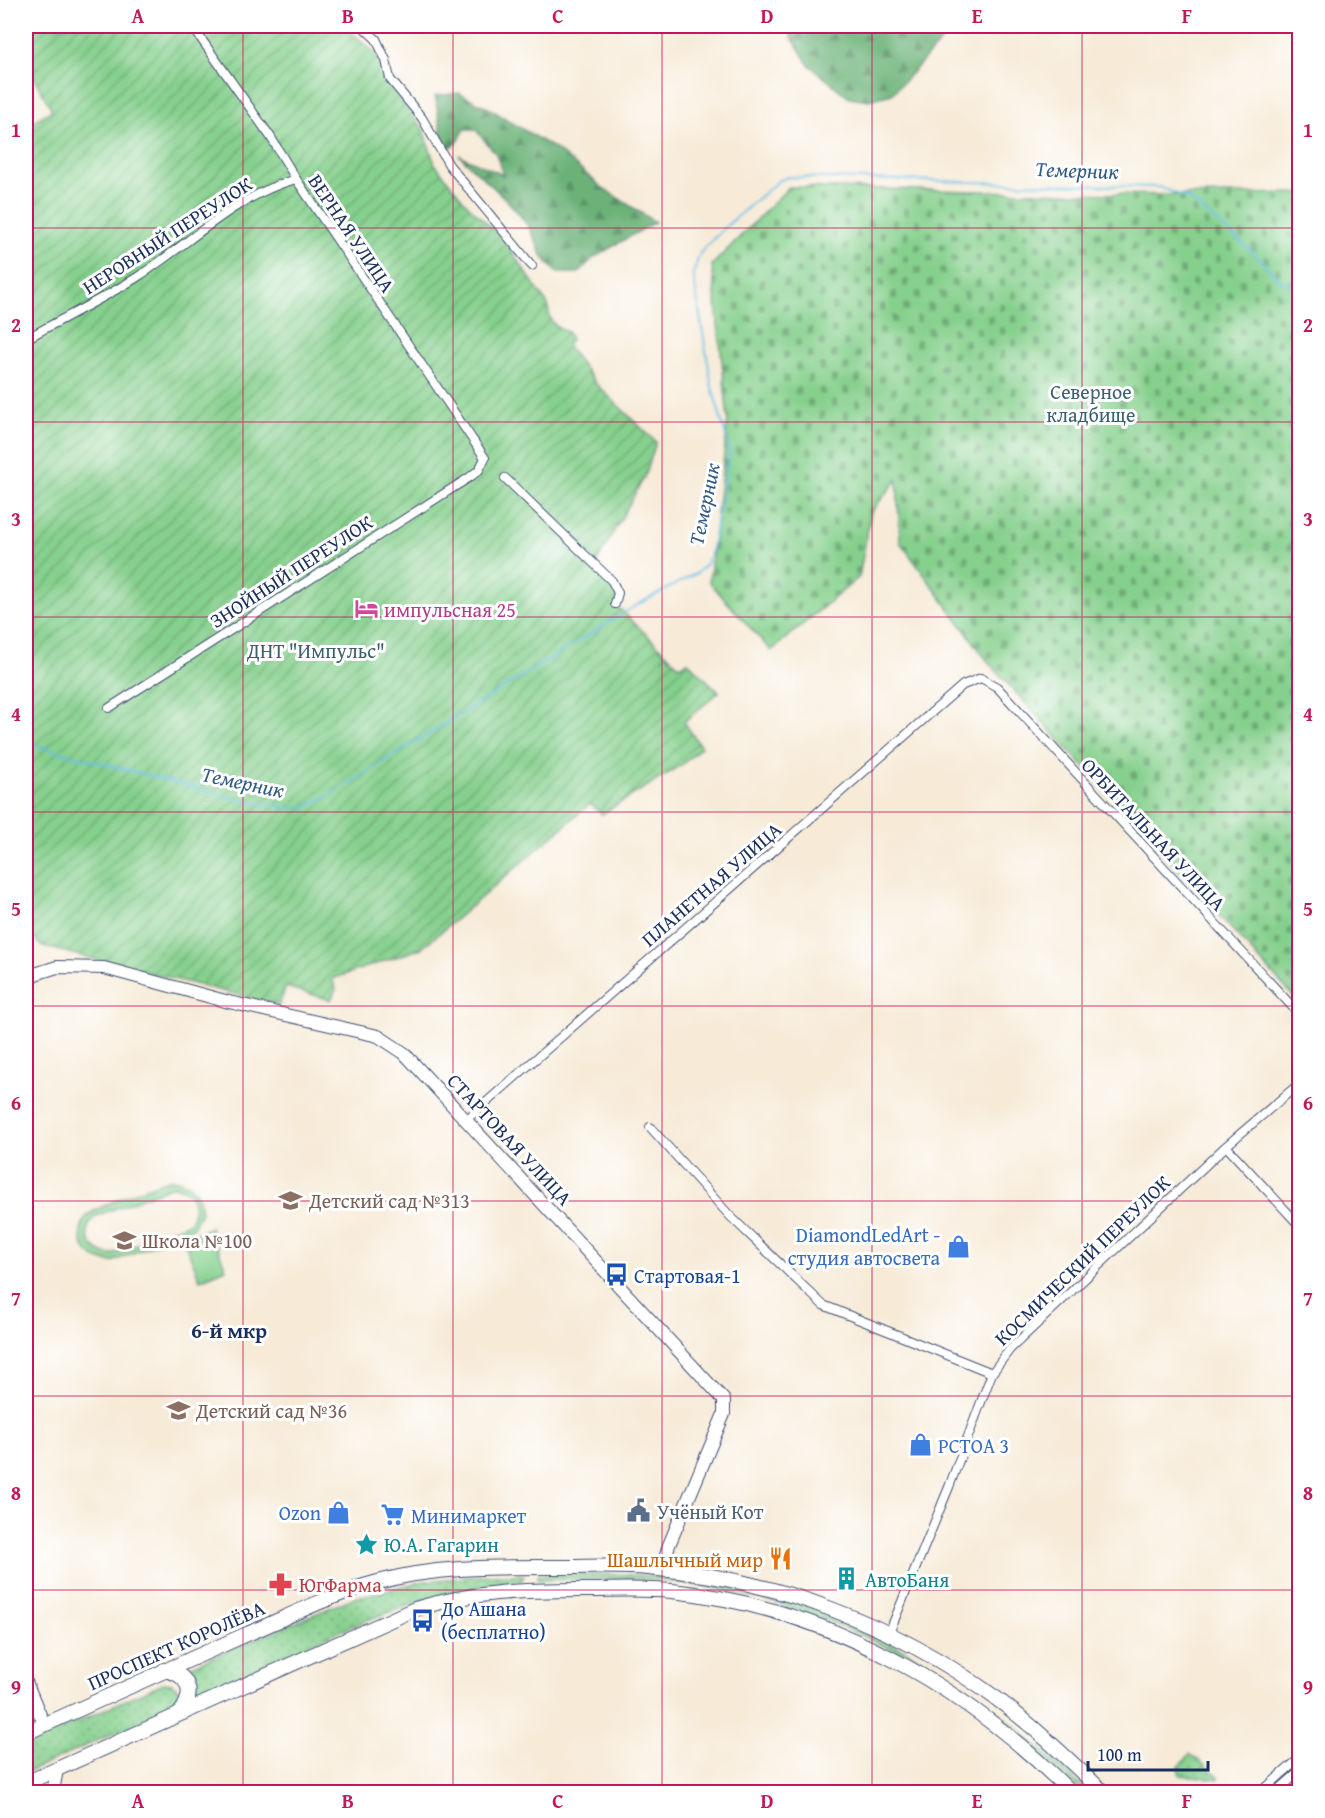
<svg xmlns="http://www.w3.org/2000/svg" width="1325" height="1818" font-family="'Gentium Book Plus',serif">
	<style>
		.grass { fill: url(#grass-dots); stroke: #508076; stroke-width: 1.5 }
		.forest { fill: url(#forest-firs); stroke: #44706b; stroke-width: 1.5 }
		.cemetery { fill: url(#cemetery-stones); stroke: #508076; stroke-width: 1.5 }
		.garden { fill: url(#garden-furrows); stroke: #508076; stroke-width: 1.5 }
		.pitch { fill: #86d08d; stroke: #508076; stroke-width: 1.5; fill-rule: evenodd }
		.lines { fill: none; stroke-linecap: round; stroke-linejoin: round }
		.stream { stroke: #68bde5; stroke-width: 2 }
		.street-casing { stroke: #3c4b70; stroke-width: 10 }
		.secondary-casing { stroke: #3c4b70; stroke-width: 14 }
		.primary-casing { stroke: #3c4b70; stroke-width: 16 }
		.street { stroke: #fff; stroke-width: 8 }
		.secondary { stroke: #fff; stroke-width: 12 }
		.primary { stroke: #fff; stroke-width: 14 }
		.grid { fill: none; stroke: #c2185b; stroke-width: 1.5; stroke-opacity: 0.55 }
		.labels { text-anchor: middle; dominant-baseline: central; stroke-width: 6; stroke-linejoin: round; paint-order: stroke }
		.street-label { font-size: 20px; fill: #1b2f5e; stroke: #fff }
		.park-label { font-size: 20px; fill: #3b5f6c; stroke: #fff }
		.hotel-label { font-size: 20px; fill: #b23c85; stroke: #fff; text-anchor: start }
		.education-label { font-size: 20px; fill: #785e54; stroke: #fff; text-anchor: start }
		.shop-label { font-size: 20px; fill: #366cbe; stroke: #fff; text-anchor: end }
		.transit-label { font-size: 20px; fill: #164399; stroke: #fff; text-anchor: start }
		.service-label { font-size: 20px; fill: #4e5e75; stroke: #fff; text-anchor: start }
		.culture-label { font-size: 20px; fill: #0d838f; stroke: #fff; text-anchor: start }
		.food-label { font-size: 20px; fill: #c56008; stroke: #fff; text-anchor: end }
		.health-label { font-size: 20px; fill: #be3a42; stroke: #fff; text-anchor: start }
		.water-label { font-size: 21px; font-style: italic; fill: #325a86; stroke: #fff }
		.neighbourhood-label { font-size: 21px; font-weight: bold; fill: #1b2f5e; stroke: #fff }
		.neatline { fill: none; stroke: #c2185b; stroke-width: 2 }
		.grid-label { font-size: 20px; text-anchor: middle; font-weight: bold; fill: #c2185b }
	</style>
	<defs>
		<pattern id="grass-dots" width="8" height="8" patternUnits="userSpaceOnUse" patternTransform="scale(1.5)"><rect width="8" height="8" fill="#86d08d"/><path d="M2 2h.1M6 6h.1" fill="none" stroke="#6da976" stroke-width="1.8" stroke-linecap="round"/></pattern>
		<pattern id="forest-firs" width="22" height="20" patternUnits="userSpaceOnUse" patternTransform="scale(1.5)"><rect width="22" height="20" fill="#6cb278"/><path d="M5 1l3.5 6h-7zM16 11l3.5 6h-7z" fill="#589166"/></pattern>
		<pattern id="cemetery-stones" width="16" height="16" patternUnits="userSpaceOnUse" patternTransform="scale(1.5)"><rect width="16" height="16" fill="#86d08d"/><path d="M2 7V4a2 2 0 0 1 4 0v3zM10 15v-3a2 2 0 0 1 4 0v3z" fill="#6da976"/></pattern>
		<pattern id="garden-furrows" width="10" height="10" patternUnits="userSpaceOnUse" patternTransform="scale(1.5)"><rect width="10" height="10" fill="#86d08d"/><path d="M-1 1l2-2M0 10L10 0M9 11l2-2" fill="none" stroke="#6da976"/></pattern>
	</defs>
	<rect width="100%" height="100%" fill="#fff"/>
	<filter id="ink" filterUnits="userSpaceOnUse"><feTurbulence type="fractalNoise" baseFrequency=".0167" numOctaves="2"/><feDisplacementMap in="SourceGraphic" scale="12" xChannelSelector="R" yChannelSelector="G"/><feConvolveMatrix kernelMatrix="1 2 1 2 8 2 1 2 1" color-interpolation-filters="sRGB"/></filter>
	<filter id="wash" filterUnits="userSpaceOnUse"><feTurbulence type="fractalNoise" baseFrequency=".008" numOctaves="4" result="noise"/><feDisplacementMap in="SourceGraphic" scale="24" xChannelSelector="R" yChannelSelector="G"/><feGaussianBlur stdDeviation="1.35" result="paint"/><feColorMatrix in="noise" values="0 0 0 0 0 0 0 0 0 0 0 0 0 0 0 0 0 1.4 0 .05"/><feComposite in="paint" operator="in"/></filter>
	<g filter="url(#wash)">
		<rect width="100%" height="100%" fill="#f7ebd8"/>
		<!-- grass -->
		<path class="grass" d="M490 1575H524L522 1581C405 1593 300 1649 194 1697L182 1670 353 1598 424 1581Z
			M538 1575C573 1575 608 1573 643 1575 765 1579 884 1629 982 1699L979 1703C880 1633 768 1589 646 1579 611 1577 573 1580 537 1580Z
			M163 1683 172 1684 179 1690V1699L174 1706 26 1773V1745Z
			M995 1709 1089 1792H1082L992 1713Z
			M1190 1754 1219 1776V1779L1180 1775 1178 1768Z"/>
		<!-- forest -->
		<path class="forest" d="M785 26H952L948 34 892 94 869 100 848 97 808 64Z
			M459 93 490 109 560 152 604 189 655 222 593 258 579 273H558C535 254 540 243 525 222 507 196 481 178 459 155L503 175 496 154 475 129H465L457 143 450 148 442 137 435 96Z"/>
		<!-- cemetery -->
		<path class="cemetery" d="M789 187 1165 195 1299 193V1003L989 663 900 542 897 480 871 512 859 577 771 651 709 582 728 420 712 265Z"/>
		<!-- garden -->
		<path class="garden" d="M26 26H344L378 56 387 82 423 129 435 164 464 201 505 241 548 305C549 321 553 327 568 332L571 340 567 345 596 384 656 442 646 474 594 567 618 594 617 606 679 666 688 662 719 692 684 722 701 747 682 765 602 814 590 804 422 948 332 979 336 989 331 1000 286 987 279 1005 41 946 26 929V126L52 110 26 64Z"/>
		<!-- pitch -->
		<path class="pitch" d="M173 1179 189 1184 199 1197 201 1213 193 1228 112 1262C100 1261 90 1258 84 1247 79 1237 80 1224 87 1216 95 1207 159 1182 173 1179ZM173 1186C193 1188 200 1207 189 1223L111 1255C90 1253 79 1231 96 1216Z
			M210 1228 226 1269 200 1280 183 1238Z"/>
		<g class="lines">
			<!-- stream -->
			<path class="stream" d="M26 743 241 800 286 808 304 807 328 796 637 605 697 573 705 565 711 553 730 451 712 387 693 274 700 253 724 228 778 181 788 177 1159 187 1188 198 1255 254 1280 281 1292 285H1300"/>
		</g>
	</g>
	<g filter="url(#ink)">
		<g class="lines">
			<defs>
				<path id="street" d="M362 26 376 39 386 60 390 79 422 118 449 165 532 266
					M26 339C63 318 103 299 139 276 190 243 235 196 296 179
					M505 478 612 581 618 593 615 604
					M109 708 470 477 479 470 485 458 296 179 270 136 192 26
					M466 1120 963 685 981 678 997 687 1300 1015
					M650 1127 730 1216 823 1305 992 1373
					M1226 1146 1300 1226
					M889 1633 949 1487 992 1373 1010 1349 1226 1146 1300 1083
					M1261 1792 1300 1758
					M1276 1792 1300 1771"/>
				<path id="secondary" d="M26 981 35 974 57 967 104 968 229 1002 378 1036 404 1053 724 1400V1414L669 1545 662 1569
					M26 1682 44 1724
					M26 1788 34 1792
					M53 1792 57 1769"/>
				<path id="primary" d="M164 1670C189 1674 196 1693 180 1713
					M26 1733C99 1700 173 1667 247 1634 290 1616 332 1594 378 1582 437 1566 499 1567 560 1567 589 1567 619 1565 648 1568 774 1578 895 1624 997 1699 1035 1727 1069 1760 1103 1792
					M26 1783 415 1609C470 1592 523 1590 581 1590 611 1590 642 1588 672 1591 824 1607 964 1684 1070 1792"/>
			</defs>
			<!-- street casing -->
			<use href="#street" class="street-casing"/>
			<!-- secondary casing -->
			<use href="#secondary" class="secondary-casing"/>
			<!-- primary casing -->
			<use href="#primary" class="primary-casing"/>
			<!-- street -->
			<use href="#street" class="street"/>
			<!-- secondary -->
			<use href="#secondary" class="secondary"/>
			<!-- primary -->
			<use href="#primary" class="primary"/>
		</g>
	</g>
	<!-- grid -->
	<path class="grid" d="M243 26V1792M453 26V1792M662 26V1792M872 26V1792M1082 26V1792M26 228H1300M26 422H1300M26 617H1300M26 812H1300M26 1006H1300M26 1201H1300M26 1396H1300M26 1590H1300"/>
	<!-- icons -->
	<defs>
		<symbol id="hotel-bare" viewBox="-9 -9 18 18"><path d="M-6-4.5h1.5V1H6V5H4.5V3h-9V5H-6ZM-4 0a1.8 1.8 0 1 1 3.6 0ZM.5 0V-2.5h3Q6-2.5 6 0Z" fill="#d1479c" stroke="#fff" stroke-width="2.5" paint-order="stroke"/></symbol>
		<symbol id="school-bare" viewBox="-9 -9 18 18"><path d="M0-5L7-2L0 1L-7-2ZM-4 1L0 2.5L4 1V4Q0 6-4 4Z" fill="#8d6e63" stroke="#fff" stroke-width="2.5" paint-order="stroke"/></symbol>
		<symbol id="shop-bare" viewBox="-9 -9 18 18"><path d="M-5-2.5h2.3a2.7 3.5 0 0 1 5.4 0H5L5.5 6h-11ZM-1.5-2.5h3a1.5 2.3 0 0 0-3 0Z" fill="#3f7fe0" stroke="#fff" stroke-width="2.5" paint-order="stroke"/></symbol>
		<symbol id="bus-bare" viewBox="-9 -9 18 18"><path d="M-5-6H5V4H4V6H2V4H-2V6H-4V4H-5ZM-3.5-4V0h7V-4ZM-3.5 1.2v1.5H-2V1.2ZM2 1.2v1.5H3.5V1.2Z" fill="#1a4fb4" stroke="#fff" stroke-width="2.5" paint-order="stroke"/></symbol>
		<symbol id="civic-bare" viewBox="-9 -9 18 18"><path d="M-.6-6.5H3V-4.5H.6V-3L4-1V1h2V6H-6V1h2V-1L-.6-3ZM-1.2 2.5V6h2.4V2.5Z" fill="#5c6f8a" stroke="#fff" stroke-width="2.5" paint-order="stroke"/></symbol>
		<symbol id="supermarket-bare" viewBox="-9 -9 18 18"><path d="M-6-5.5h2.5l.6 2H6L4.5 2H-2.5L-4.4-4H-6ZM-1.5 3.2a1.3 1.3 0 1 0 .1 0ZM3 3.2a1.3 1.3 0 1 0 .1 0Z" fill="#3f7fe0" stroke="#fff" stroke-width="2.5" paint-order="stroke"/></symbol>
		<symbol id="sight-bare" viewBox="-9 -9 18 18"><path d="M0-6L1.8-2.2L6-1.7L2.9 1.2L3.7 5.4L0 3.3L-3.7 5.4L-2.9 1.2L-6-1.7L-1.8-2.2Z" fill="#0f9aa8" stroke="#fff" stroke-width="2.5" paint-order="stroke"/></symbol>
		<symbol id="restaurant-bare" viewBox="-9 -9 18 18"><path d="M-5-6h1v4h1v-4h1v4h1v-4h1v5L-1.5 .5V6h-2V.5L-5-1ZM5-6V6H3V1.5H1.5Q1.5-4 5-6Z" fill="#e8710a" stroke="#fff" stroke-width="2.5" paint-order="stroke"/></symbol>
		<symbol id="building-bare" viewBox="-9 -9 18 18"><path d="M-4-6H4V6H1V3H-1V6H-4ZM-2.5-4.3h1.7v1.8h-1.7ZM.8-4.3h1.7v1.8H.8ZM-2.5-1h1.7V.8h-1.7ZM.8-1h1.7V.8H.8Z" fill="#0f9aa8" stroke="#fff" stroke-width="2.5" paint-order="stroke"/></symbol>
		<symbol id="pharmacy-bare" viewBox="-9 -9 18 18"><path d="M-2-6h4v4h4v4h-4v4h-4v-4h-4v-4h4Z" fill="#e0444e" stroke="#fff" stroke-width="2.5" paint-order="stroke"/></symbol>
	</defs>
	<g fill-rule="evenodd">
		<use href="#hotel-bare" x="350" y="592" width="33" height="33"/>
		<use href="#school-bare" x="274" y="1184" width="33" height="33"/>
		<use href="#school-bare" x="108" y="1224" width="33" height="33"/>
		<use href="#shop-bare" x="942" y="1230" width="33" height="33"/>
		<use href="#bus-bare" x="600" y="1258" width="33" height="33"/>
		<use href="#school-bare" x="162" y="1394" width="33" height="33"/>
		<use href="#shop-bare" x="904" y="1428" width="33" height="33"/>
		<use href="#civic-bare" x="622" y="1494" width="33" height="33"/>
		<use href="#shop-bare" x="322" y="1496" width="33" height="33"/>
		<use href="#supermarket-bare" x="376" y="1498" width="33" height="33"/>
		<use href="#sight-bare" x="350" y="1528" width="33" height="33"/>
		<use href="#restaurant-bare" x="764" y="1542" width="33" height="33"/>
		<use href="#building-bare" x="830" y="1562" width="33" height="33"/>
		<use href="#pharmacy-bare" x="264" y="1568" width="33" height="33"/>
		<use href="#bus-bare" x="406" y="1604" width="33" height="33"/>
	</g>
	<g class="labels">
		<!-- street labels -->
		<g class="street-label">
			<text transform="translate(352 233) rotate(56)">ВЕРНАЯ УЛИЦА</text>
			<text transform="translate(167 235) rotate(-33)">НЕРОВНЫЙ ПЕРЕУЛОК</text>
			<text transform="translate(291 571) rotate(-33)">ЗНОЙНЫЙ ПЕРЕУЛОК</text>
			<text transform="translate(1154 834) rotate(47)">ОРБИТАЛЬНАЯ УЛИЦА</text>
			<text transform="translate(711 884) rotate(-41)">ПЛАНЕТНАЯ УЛИЦА</text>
			<text transform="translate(510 1139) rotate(47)">СТАРТОВАЯ УЛИЦА</text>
			<text transform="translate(1082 1260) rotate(-44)">КОСМИЧЕСКИЙ ПЕРЕУЛОК</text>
			<text transform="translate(176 1645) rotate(-24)">ПРОСПЕКТ КОРОЛЁВА</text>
		</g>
		<!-- park labels -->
		<g class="park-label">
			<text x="1091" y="391">Северное<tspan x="1091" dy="23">кладбище</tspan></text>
			<text x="316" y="650">ДНТ "Импульс"</text>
		</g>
		<!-- hotel labels -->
		<g class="hotel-label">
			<text x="384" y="609">импульсная 25</text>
		</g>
		<!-- education labels -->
		<g class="education-label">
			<text x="309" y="1200">Детский сад №313</text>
			<text x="142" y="1240">Школа №100</text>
			<text x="196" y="1410">Детский сад №36</text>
		</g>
		<!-- shop labels -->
		<g class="shop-label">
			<text x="940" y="1234">DiamondLedArt -<tspan x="940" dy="23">студия автосвета</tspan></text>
			<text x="938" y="1445" text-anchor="start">РСТОА 3</text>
			<text x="321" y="1512">Ozon</text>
			<text x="411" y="1515" text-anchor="start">Минимаркет</text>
		</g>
		<!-- transit labels -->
		<g class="transit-label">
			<text x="634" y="1275">Стартовая-1</text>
			<text x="441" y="1608">До Ашана<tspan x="441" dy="23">(бесплатно)</tspan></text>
		</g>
		<!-- service labels -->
		<g class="service-label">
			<text x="657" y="1511">Учёный Кот</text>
		</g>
		<!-- culture labels -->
		<g class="culture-label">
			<text x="384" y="1544">Ю.А. Гагарин</text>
			<text x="865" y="1579">АвтоБаня</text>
		</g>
		<!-- food labels -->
		<g class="food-label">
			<text x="763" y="1559">Шашлычный мир</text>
		</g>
		<!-- health labels -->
		<g class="health-label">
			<text x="299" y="1584">ЮгФарма</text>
		</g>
		<!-- water labels -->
		<g class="water-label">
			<text transform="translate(1077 170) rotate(2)">Темерник</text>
			<text transform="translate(704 504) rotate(-78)">Темерник</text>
			<text transform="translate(243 782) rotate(12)">Темерник</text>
		</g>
		<!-- neighbourhood labels -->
		<g class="neighbourhood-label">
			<text x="229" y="1330">6-й мкр</text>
		</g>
	</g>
	<!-- margin -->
	<rect width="1325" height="1818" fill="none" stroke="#fff" stroke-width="66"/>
	<!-- scale -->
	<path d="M1088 1761v9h120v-9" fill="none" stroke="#1b2f5e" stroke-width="3"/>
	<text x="1097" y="1761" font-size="18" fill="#1b2f5e" stroke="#ffffff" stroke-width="4.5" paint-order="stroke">100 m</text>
	<rect x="33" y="33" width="1259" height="1752" class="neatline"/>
	<g class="grid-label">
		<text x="138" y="23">A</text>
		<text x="348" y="23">B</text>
		<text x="558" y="23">C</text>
		<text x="767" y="23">D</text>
		<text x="977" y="23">E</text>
		<text x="1187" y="23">F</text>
		<text x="16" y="137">1</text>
		<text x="1308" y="137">1</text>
		<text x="16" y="332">2</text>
		<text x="1308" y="332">2</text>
		<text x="16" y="526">3</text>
		<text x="1308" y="526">3</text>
		<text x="16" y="721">4</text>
		<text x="1308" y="721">4</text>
		<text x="16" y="916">5</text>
		<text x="1308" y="916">5</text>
		<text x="16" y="1110">6</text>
		<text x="1308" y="1110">6</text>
		<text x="16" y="1305">7</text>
		<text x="1308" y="1305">7</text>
		<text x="16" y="1500">8</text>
		<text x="1308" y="1500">8</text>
		<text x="16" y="1694">9</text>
		<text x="1308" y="1694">9</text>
		<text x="138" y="1808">A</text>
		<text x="348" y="1808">B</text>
		<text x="558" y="1808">C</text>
		<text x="767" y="1808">D</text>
		<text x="977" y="1808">E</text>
		<text x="1187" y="1808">F</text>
	</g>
</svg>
